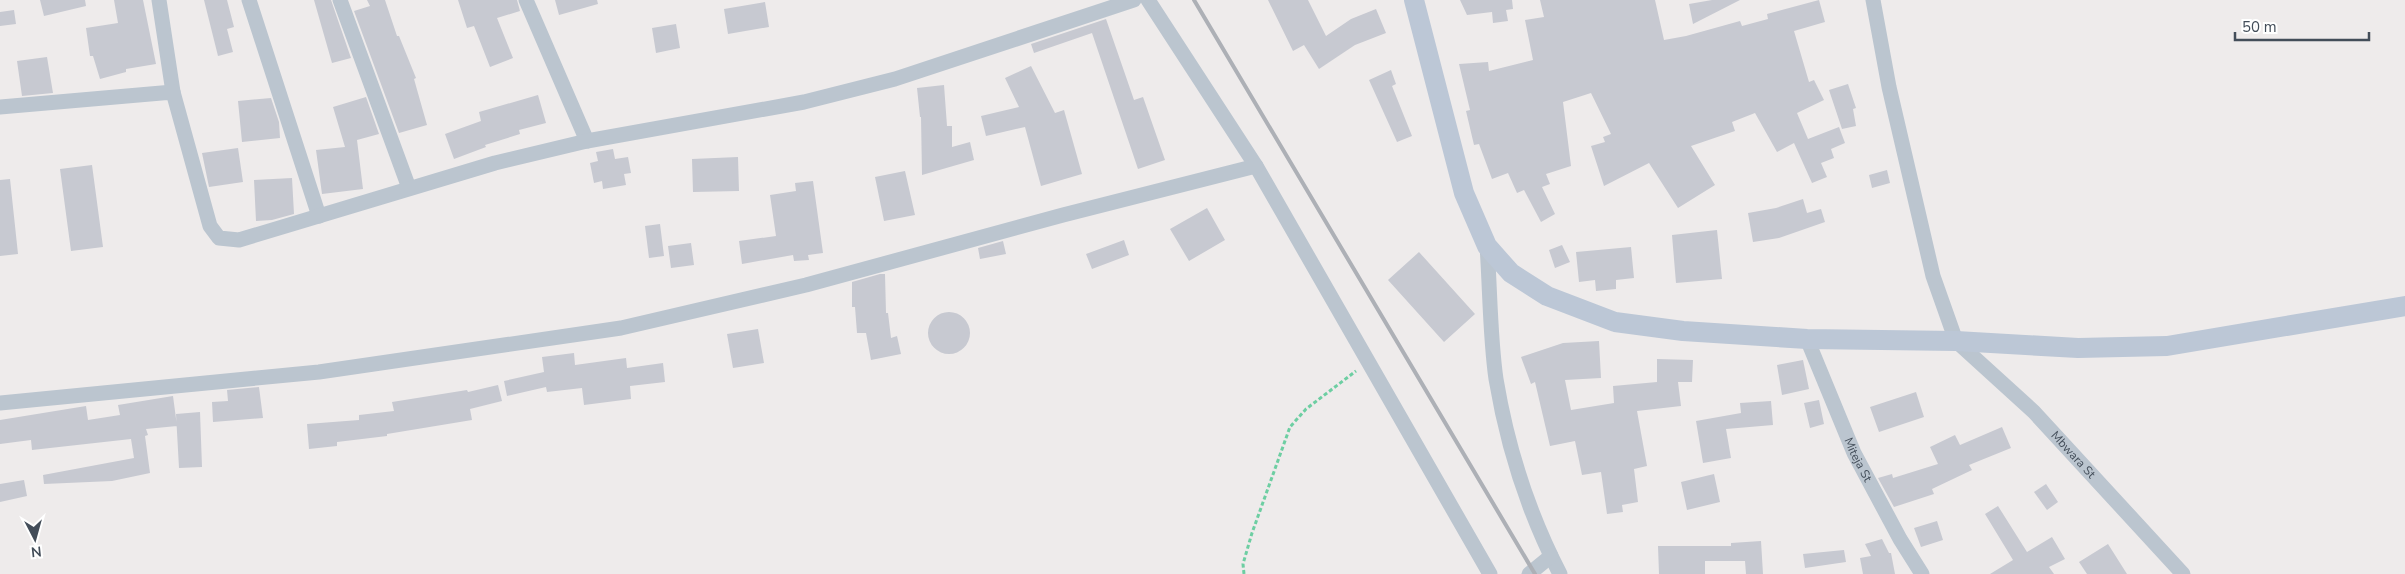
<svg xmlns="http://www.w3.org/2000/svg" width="2405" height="574" font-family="'Nunito Sans',sans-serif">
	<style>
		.building { fill: #c7c9d1 }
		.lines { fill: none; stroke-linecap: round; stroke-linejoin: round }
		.path { stroke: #6dcea2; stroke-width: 3; stroke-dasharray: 4 2.5; stroke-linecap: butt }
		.street { stroke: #bbc5cf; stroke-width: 15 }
		.secondary { stroke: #bcc7d6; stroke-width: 20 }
		.rail { stroke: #adb0b6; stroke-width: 4 }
		.labels { text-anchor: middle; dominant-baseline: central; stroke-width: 5; stroke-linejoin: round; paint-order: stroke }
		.street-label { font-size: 12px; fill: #434d59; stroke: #fff }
	</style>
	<rect width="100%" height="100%" fill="#eeebeb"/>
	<!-- building -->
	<path class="building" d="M40 0H85L86 6 44 16Z
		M114 0H143L156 64 126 69V72L100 79 93 56H90L86 28 118 23Z
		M204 0H227L234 27 227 29 233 52 218 56Z
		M314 0H331L351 58 332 63Z
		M367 0H385L397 36H399L416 78 414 79 427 125 399 133 354 11 370 6Z
		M458 0H517L520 11 497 18 513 58 490 67 474 26 467 28Z
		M555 0H597L598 4 559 15Z
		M1268 0H1308L1326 36 1351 19 1376 9 1386 33 1355 45 1319 69 1304 45 1293 51Z
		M1460 0H1512L1513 9 1506 10 1508 21 1493 23 1492 12 1467 15Z
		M1540 0H1655L1664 40 1686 36 1740 21 1742 26 1768 19 1767 14 1819 0 1825 22 1794 31 1809 82 1814 80 1824 100 1797 113 1808 139 1839 127 1845 143 1831 149 1834 158 1821 163 1827 177 1812 183 1794 143 1777 152 1755 113 1732 122 1735 131 1691 146 1715 185 1678 208 1649 163 1604 186 1591 146 1605 142 1603 137 1611 134 1591 93 1563 102 1571 166 1546 174 1550 184 1542 187 1555 214 1541 222 1524 190 1517 193 1508 173 1492 179 1479 144 1474 145 1466 111 1470 110 1459 64 1488 62 1489 71 1533 60 1525 20 1544 17Z
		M1712 0H1740L1693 24 1689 4Z
		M765 2 769 27 728 34 724 9Z
		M14 10 16 24 0 26V12Z
		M1106 19 1134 100 1143 97 1165 160 1138 169 1092 33 1034 53 1031 44Z
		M676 24 680 48 656 53 652 28Z
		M47 57 53 93 22 96 17 61Z
		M1031 66 1055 113 1064 110 1082 174 1041 186 1025 127 986 136 981 116 1019 107 1005 78Z
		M1391 70 1396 84 1392 86 1412 136 1397 142 1369 80Z
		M1848 84 1856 108 1853 109 1856 126 1842 129 1829 90Z
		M944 85 947 126H952V147L970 142 974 160 922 175 921 117H920L917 88Z
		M538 95 546 123 519 130 520 134 485 145 486 147 454 159 445 134 481 121 479 112Z
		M366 97 379 134 357 140 363 189 322 194 316 150 345 147 333 107Z
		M271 98 279 122 280 138 242 142 238 101Z
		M238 148 243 182 209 187 202 153Z
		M613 149 615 159 628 157 631 173 624 174 626 185 603 189 602 181 594 183 590 163 598 161 596 152Z
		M738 157 739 191 693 192 692 159Z
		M92 165 103 247 71 251 60 169Z
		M1887 170 1890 183 1872 188 1869 175Z
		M905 171 915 215 884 221 875 177Z
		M292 178 294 214 272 220 256 221 254 180Z
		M10 179 18 254 0 256V180Z
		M813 181 823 253 808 255 809 260 794 261 793 255 742 264 739 241 776 236 770 195 796 191 795 183Z
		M1803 199 1807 213 1821 209 1825 222 1779 238 1753 242 1748 213 1776 208Z
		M1207 208 1225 240 1189 261 1170 229Z
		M660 224 664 256 649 258 645 226Z
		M1717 230 1722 279 1676 283 1672 235Z
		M1124 240 1129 255 1092 269 1086 254Z
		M1003 241 1006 254 980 259 978 248Z
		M691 243 694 265 671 268 668 246Z
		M1562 245 1570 262 1555 268 1549 250Z
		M1631 247 1634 278 1616 280V289L1596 291 1595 280 1579 282 1576 252Z
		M1419 252 1475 314 1444 342 1388 280Z
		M880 274H885L886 313H888L891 338 897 336 901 354 871 360 866 333H857L855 307H852V282Z
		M928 333a21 21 0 1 1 42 0a21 21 0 1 1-42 0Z
		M758 329 764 363 733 368 727 334Z
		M1599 341 1601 378 1565 380 1571 410 1614 403 1613 386 1657 382V359L1693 360 1692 382H1678L1681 406 1637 411 1647 466 1634 469 1638 502 1622 505 1623 512 1607 514 1601 472 1582 475 1575 441 1550 446 1535 382 1531 384 1521 357 1563 343Z
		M574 353 575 365 626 358 627 368 663 363 665 382 630 386 631 399 584 405 582 388 547 392 546 387 507 396 504 381 544 372 542 357Z
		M1803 360 1809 389 1782 395 1777 365Z
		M498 385 502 401 470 409 472 420 387 434V436L337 442V446L309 449 307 424 359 420V415L394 411 392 402 467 390 468 392Z
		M259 387 263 418 213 422 212 402 228 401 227 390Z
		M1916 392 1924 417 1879 432 1870 407Z
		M173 396 177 426 146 429 148 435 145 436 150 473 112 481 44 484 43 475 134 458 131 439 32 450 31 440 0 444V420L86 406 88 420 120 415 118 405Z
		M1819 400 1824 424 1810 428 1804 403Z
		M1771 401 1773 425 1726 429 1731 458 1703 463 1696 421 1741 413 1740 403Z
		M200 412 202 467 179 468 176 414Z
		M2002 427 2011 448 1969 465 1972 470 1932 489 1934 494 1894 507 1878 478 1892 474 1893 478 1938 464 1930 447 1955 435 1960 445Z
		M1714 474 1720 502 1687 510 1681 482Z
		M24 480 27 496 0 502V484Z
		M2046 484 2058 502 2047 510 2034 492Z
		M1998 506 2027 552 2052 537 2065 559 2049 567 2054 574H1990L2013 560 1985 514Z
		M1937 521 1943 540 1921 547 1914 528Z
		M1882 539 1889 553H1891L1895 574H1863L1860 558 1871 556 1865 544Z
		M1761 541 1763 574H1746L1745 561H1705V574H1659L1658 546H1731V543Z
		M2108 544 2127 574H2087L2079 562Z
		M1844 550 1846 562 1805 568 1803 554Z"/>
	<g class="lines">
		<!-- path -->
		<path class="path" d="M1244 574 1243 564 1252 533 1290 427 1306 409 1356 371"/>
		<!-- street -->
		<g class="street">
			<path d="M159 0 173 92"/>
			<path d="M249 0 319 216"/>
			<path d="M340 0 409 188"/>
			<path d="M526 0 587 141"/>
			<path d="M1148 0 1256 166 1490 574"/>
			<path id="s1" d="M1873 0 1889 87 1933 276 1956 341 2034 412 2183 574"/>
			<path d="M0 107 173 92 210 226 219 238 239 240 495 163 587 141 804 102 895 79 1134 0"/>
			<path d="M1487 246C1490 288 1490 338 1496 379 1507 445 1529 514 1560 574"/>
			<path id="s2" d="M1807 339 1854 453 1900 539 1922 574"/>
			<path d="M0 403 319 372 621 328 806 285 1063 215 1256 166"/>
			<path d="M1529 574 1551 556"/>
		</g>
		<!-- secondary -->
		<path class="secondary" d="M1414 0 1464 193 1487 246 1511 273 1547 296 1615 322 1683 331 1807 339 1956 341 2078 348 2167 346 2405 306"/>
		<!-- rail -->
		<path class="rail" d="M1194 0 1535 574"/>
	</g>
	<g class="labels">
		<!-- street labels -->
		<g class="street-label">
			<text stroke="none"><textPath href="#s1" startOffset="515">Mbwara St</textPath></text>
			<text stroke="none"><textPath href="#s2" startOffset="131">Miteja St</textPath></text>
		</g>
	</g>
	<!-- north arrow -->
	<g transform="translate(35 539) rotate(174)" stroke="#ffffff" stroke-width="4" paint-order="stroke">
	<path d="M0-4L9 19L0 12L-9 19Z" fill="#434d59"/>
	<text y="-8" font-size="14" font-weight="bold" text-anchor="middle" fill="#434d59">N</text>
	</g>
	<!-- scale -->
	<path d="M2235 32v8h134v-8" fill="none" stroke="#434d59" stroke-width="2.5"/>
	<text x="2242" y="32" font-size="15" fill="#434d59" stroke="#ffffff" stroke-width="4" paint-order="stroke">50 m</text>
</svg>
